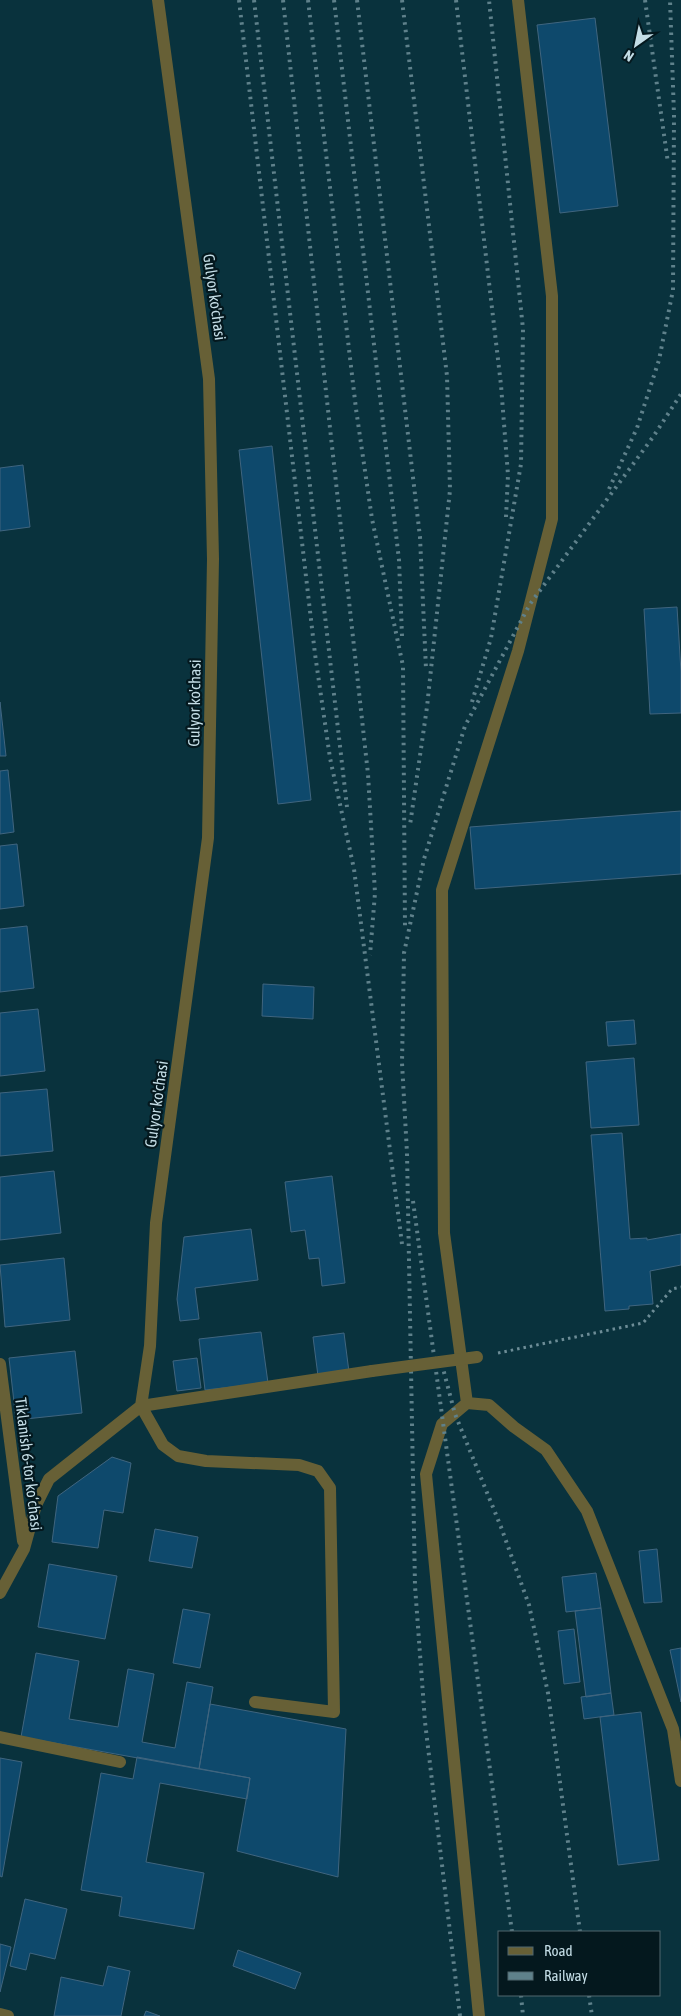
<svg xmlns="http://www.w3.org/2000/svg" width="681" height="2016" font-family="'Asap Condensed',sans-serif">
	<style>
		.building { fill: #0e496c; stroke: #40657f }
		.lines { fill: none; stroke-linecap: round; stroke-linejoin: round }
		.path { stroke: #6d8d97; stroke-width: 3; stroke-dasharray: 2.5 4; stroke-linecap: butt }
		.minor { stroke: #676036; stroke-width: 12 }
		.rail { stroke: #5f818b; stroke-width: 4; stroke-dasharray: 2.5 5; stroke-linecap: butt }
		.minor-bridge { stroke: #676036; stroke-width: 12 }
		.labels { text-anchor: middle; dominant-baseline: central; stroke-width: 4.5; stroke-linejoin: round; paint-order: stroke }
		.street-label { font-size: 16px; fill: #c4dde6; stroke: #04181e }
	</style>
	<rect width="100%" height="100%" fill="#09323d"/>
	<!-- building -->
	<path class="building" d="M595 18 618 206 560 213 537 25Z
		M272 446 311 800 278 804 239 450Z
		M23 465 30 527 0 531V468Z
		M677 607 681 672V713L650 714 644 609Z
		M0 702 6 756H0Z
		M8 770 14 832 0 834V771Z
		M681 811V874L475 889 470 827Z
		M17 844 24 906 0 909V846Z
		M27 926 34 988 0 992V929Z
		M263 984 314 987 313 1019 262 1016Z
		M38 1009 45 1071 0 1076V1013Z
		M634 1020 636 1044 608 1046 606 1022Z
		M634 1058 639 1125 591 1128 586 1062Z
		M47 1089 53 1151 0 1156V1093Z
		M622 1133 630 1239 647 1238V1240L681 1234V1265L650 1271 653 1304 629 1306V1309L605 1311 591 1135Z
		M54 1171 61 1233 0 1240V1177Z
		M332 1176 345 1283 322 1286 319 1258 309 1259 305 1230 291 1232 285 1182Z
		M251 1229 258 1280 195 1288 199 1319 180 1321 177 1299 184 1237Z
		M64 1258 70 1320 5 1327 0 1265Z
		M261 1332 268 1383 205 1390 199 1339Z
		M344 1333 349 1372 318 1376 313 1337Z
		M75 1351 82 1413 16 1420 9 1358Z
		M197 1358 201 1388 177 1391 173 1361Z
		M112 1457 131 1463 123 1513 104 1510 98 1548 52 1542 58 1496Z
		M155 1529 198 1537 192 1568 149 1561Z
		M657 1549 662 1602 644 1603 639 1551Z
		M49 1564 117 1576 105 1639 38 1627Z
		M596 1573 601 1608 566 1612 562 1577Z
		M601 1608 611 1693 586 1697 575 1611Z
		M183 1609 210 1614 200 1668 173 1663Z
		M574 1629 580 1682 564 1684 558 1631Z
		M681 1648V1702L670 1650Z
		M36 1653 79 1661 69 1719 118 1727 128 1669 154 1674 142 1742 175 1748 187 1682 213 1687 199 1769 21 1737Z
		M611 1693 614 1715 584 1719 581 1697Z
		M210 1704 346 1729 338 1877 237 1851 250 1778 199 1769Z
		M641 1712 659 1860 618 1865 600 1717Z
		M137 1757 250 1778 247 1799 160 1783 146 1862 204 1873 194 1929 119 1916 122 1897 81 1890 101 1773 133 1779Z
		M0 1758 22 1762 2 1877 0 1876Z
		M25 1899 67 1909 55 1959 30 1953 26 1970 10 1966Z
		M0 1944 11 1947 0 1992Z
		M238 1950 301 1973 295 1989 233 1966Z
		M108 1966 130 1971 121 2016H54L61 1977 103 1986Z
		M146 2011 160 2016H144Z"/>
	<g class="lines">
		<!-- path -->
		<path class="path" d="M498 1353 643 1323 672 1289 681 1287"/>
		<!-- minor -->
		<path class="minor" d="M0 1364 23 1541
			M467 1403 489 1405 514 1427 546 1450 587 1511 673 1729 681 1781
			M141 1406 150 1346 156 1223 208 838 213 559 209 379 158 0
			M141 1406 163 1445 178 1456 206 1461 299 1465 318 1471 330 1488 334 1712 255 1702
			M0 1593 24 1549 36 1505 49 1479 141 1406 372 1371
			M0 1737 120 1762
			M0 2014 8 2016
			M479 2016 426 1474 442 1424 467 1403 444 1233 442 890 518 651 552 519V296L518 0"/>
		<!-- rail -->
		<path class="rail" d="M239 0 315 654 330 758 354 869 402 1244
			M254 0 347 807
			M283 0 368 774 375 893 370 955
			M308 0 356 409 372 519 403 666 405 928
			M334 0 399 560 402 636
			M357 0 420 537 426 669
			M402 0 447 376 450 490 427 707 410 825
			M456 0 501 385 508 475 506 517
			M645 0 668 163
			M609 489 637 428 659 360 673 290 674 115 670 0
			M472 702 491 638 521 464 523 329 489 0
			M413 1201 512 1932
			M440 1357 455 1414 501 1527 529 1605 548 1693 580 1932
			M521 1995 523 2016
			M589 1995 592 2016
			M460 2016 425 1722 415 1586 407 1153 402 1063 404 953 424 859 465 726 530 604 653 437 681 394"/>
		<!-- minor-bridge -->
		<path class="minor-bridge" d="M372 1371 477 1357"/>
	</g>
	<g class="labels">
		<!-- street labels -->
		<g class="street-label">
			<text transform="translate(215 297) rotate(82)">Gulyor ko'chasi</text>
			<text transform="translate(194 703) rotate(-89)">Gulyor ko'chasi</text>
			<text transform="translate(156 1104) rotate(-82)">Gulyor ko'chasi</text>
			<text transform="translate(29 1464) rotate(83)">Tiklanish 6-tor ko‘chasi</text>
		</g>
	</g>
	<!-- legend -->
	<rect x="498" y="1931" width="162" height="65" fill="#04181e" stroke="#51676e"/>
	<rect x="508" y="1947" width="25" height="8" fill="#676036" stroke="#51676e"/>
	<text x="544" y="1956" font-size="15" fill="#c4dde6">Road</text>
	<rect x="508" y="1972" width="25" height="8" fill="#5f818b" stroke="#51676e"/>
	<text x="544" y="1981" font-size="15" fill="#c4dde6">Railway</text>
	<!-- north arrow -->
	<g transform="translate(636 45) rotate(213)" stroke="#04181e" stroke-width="4" paint-order="stroke">
	<path d="M0-4L9 19L0 12L-9 19Z" fill="#c4dde6"/>
	<text y="-8" font-size="14" font-weight="bold" text-anchor="middle" fill="#c4dde6">N</text>
	</g>
</svg>
